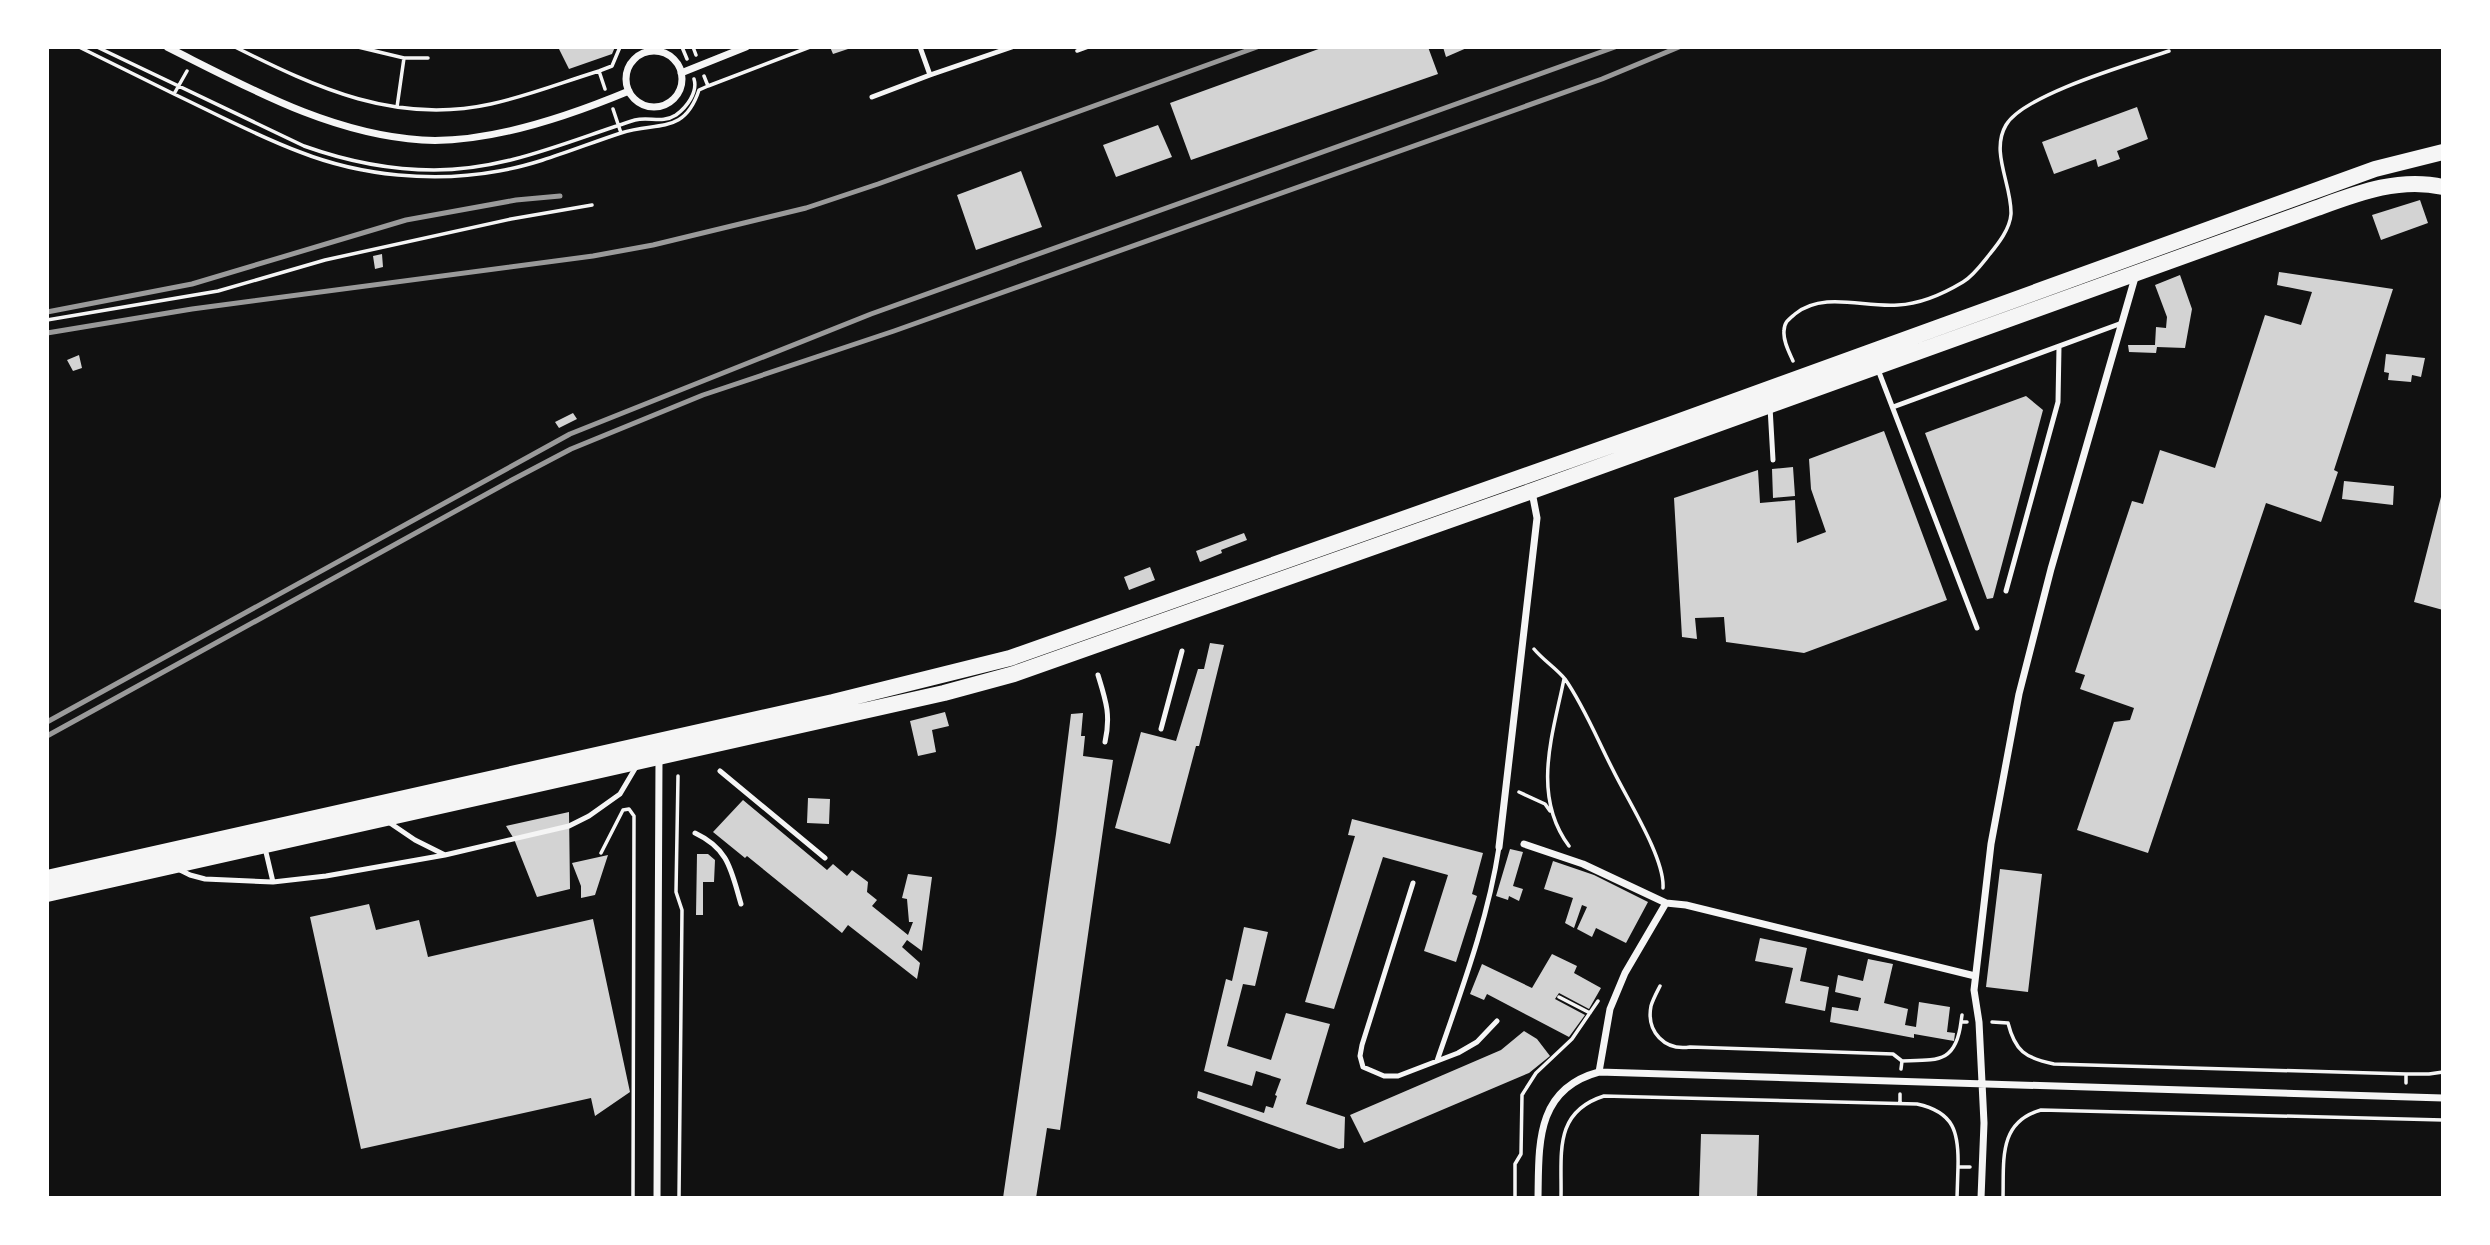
<svg xmlns="http://www.w3.org/2000/svg" width="2490" height="1245" font-family="Helvetica,sans-serif">
	<style>
		.building { fill: #d3d3d3 }
		.lines { fill: none; stroke-linecap: round; stroke-linejoin: round }
		.path { stroke: #f5f5f5; stroke-width: 3.5 }
		.service { stroke: #f5f5f5; stroke-width: 5 }
		.minor { stroke: #f5f5f5; stroke-width: 7 }
		.trunk { stroke: #f5f5f5; stroke-width: 16 }
		.rail { stroke: #9a9a9a; stroke-width: 5 }
	</style>
	<rect width="100%" height="100%" fill="#111"/>
	<!-- building -->
	<path class="building" d="M558 47H615L612 54 569 69Z
		M830 47H851V48L833 54Z
		M1324 47H1428L1438 74 1191 160 1170 103Z
		M1443 47H1469L1446 57Z
		M2137 107 2148 139 2117 151 2120 159 2098 167 2096 159 2054 174 2042 142Z
		M1158 125 1172 157 1116 177 1103 145Z
		M1021 171 1042 227 976 250 957 195Z
		M2420 200 2428 223 2381 240 2372 215Z
		M382 254 383 267 375 269 373 256Z
		M2279 272 2393 289 2334 470 2338 472 2321 522 2266 503 2148 853 2077 830 2114 722 2130 720 2134 708 2080 689 2085 675 2075 672 2132 501 2143 504 2160 450 2215 468 2265 315 2301 325 2312 292 2277 285Z
		M2180 275 2192 309 2185 348 2157 347 2156 353 2129 352 2128 345H2155L2156 327 2166 328 2167 317 2155 285Z
		M2386 354 2425 358 2421 377 2412 375 2411 382 2388 380 2389 373 2384 372Z
		M79 355 82 368 73 371 67 360Z
		M2026 396 2043 410 1993 598 1987 599 1925 433Z
		M573 413 577 419 559 428 555 422Z
		M1884 431 1947 600 1804 653 1726 642 1724 617 1695 618 1697 639 1682 637 1674 498 1758 470 1760 503 1795 500 1797 543 1826 532 1811 489 1809 459Z
		M1793 467 1795 496 1773 498 1772 469Z
		M2344 481 2394 486 2393 505 2342 499Z
		M2442 493H2443V610L2414 602Z
		M1244 533 1247 540 1221 550 1222 553 1200 562 1196 551Z
		M1150 567 1155 580 1129 590 1124 577Z
		M1210 643 1224 645 1199 746H1196L1170 844 1115 828 1141 732 1176 741 1198 669H1204Z
		M945 712 949 726 932 730 936 752 918 756 910 721Z
		M1083 713 1081 736H1085L1083 756 1113 760 1060 1130 1047 1128 1036 1198H1003L1056 834 1071 714Z
		M808 798 830 799 829 824 807 823Z
		M743 800 827 870 833 864 847 876 852 870 868 882 867 892 877 900 872 906 908 935 913 922H909L907 899 902 898 908 874 932 877 922 951 907 940 902 947 920 963 917 979 848 925 842 933 747 856 745 858 713 832Z
		M569 812 570 889 537 897 514 839 506 826Z
		M1352 819 1483 853 1472 894 1477 896 1456 962 1424 951 1448 875 1383 857 1334 1009 1305 1002 1355 836 1348 835Z
		M1510 849 1523 852 1513 886 1523 889 1519 901 1509 896 1508 900 1496 896Z
		M697 854H708L715 860 714 882H703V915H696Z
		M608 855 595 895 581 898V886L572 863Z
		M1553 861 1594 875 1648 902 1626 943 1596 928 1592 937 1577 929 1587 907 1582 905 1574 928 1565 923 1573 898 1544 889Z
		M2000 869 2042 874 2028 992 1986 987Z
		M369 904 376 930 419 920 428 957 593 919 630 1092 595 1116 591 1098 361 1149 310 917Z
		M1244 927 1268 932 1255 986 1243 984 1227 1046 1271 1060 1286 1013 1330 1024 1306 1104 1345 1117 1344 1148 1339 1149 1197 1098 1198 1091 1264 1113 1266 1106 1273 1108 1277 1096 1275 1095 1281 1079 1256 1071 1252 1086 1204 1071 1226 979 1232 981Z
		M1760 938 1807 948 1800 981 1829 987 1825 1011 1785 1003 1793 968 1755 961Z
		M1552 954 1577 966 1574 973 1601 988 1589 1009 1559 993 1555 999 1585 1015 1569 1037 1487 994 1484 1000 1470 994 1482 964 1532 988Z
		M1868 959 1893 964 1884 1003 1908 1009 1905 1025 1916 1027 1919 1002 1950 1007 1947 1032 1955 1033 1954 1041 1914 1034V1038L1830 1022 1832 1007 1858 1011 1861 998 1835 992 1838 975 1863 981Z
		M1524 1031 1537 1039 1550 1056 1529 1073 1364 1143 1350 1115 1501 1050Z
		M1701 1134 1759 1135 1757 1198H1699Z"/>
	<g class="lines">
		<!-- path -->
		<path class="path" d="M79 47 174 94
			M97 47 304 146C346 161 389 170 434 170 506 170 568 141 635 120 649 116 662 124 676 115 687 107 698 92 694 79
			M235 47C317 88 396 125 491 104 528 96 563 82 599 71L612 66 620 47
			M358 47 404 58H428
			M682 47 687 59
			M693 47 696 55
			M1077 51 1088 47
			M187 71 174 94C216 114 257 136 300 152 361 176 434 183 499 171 540 164 581 146 621 133
			M599 71 605 89
			M704 76 708 86 810 47
			M397 107 404 58
			M613 109 621 133C656 121 684 136 699 90L708 86
			M47 320 218 291 325 260 511 219 592 205
			M1793 361C1789 352 1783 341 1784 331 1784 322 1789 319 1795 314 1824 291 1864 308 1898 305 1921 304 1943 294 1963 282 1973 276 1981 265 1989 255 1998 244 2010 229 2011 214 2012 185 1990 152 2006 125 2024 94 2134 63 2169 51
			M1534 649C1543 660 1556 668 1565 679 1584 706 1598 741 1613 770 1627 799 1665 858 1663 888
			M1564 679C1553 734 1531 795 1569 846
			M678 776 676 892 682 910 679 1198
			M1519 792 1545 804 1550 811
			M601 853 623 810 629 809 634 816 633 1198
			M1660 986C1657 992 1653 999 1651 1006 1646 1032 1665 1051 1690 1047L1893 1054 1902 1061
			M1559 997 1590 1013
			M1961 1022 1962 1015
			M1992 1022 2008 1023C2015 1051 2025 1058 2054 1064L2406 1074
			M1901 1069 1902 1061C1938 1060 1956 1063 1961 1022H1967
			M2406 1083V1074H2429L2443 1072
			M1900 1103V1094
			M1515 1198V1164L1521 1154 1522 1095 1536 1073 1572 1039 1598 1001
			M1561 1198C1562 1154 1553 1112 1604 1096L1917 1104C1954 1112 1959 1132 1958 1167
			M1957 1198 1958 1167H1970
			M2003 1198C2004 1160 1998 1122 2041 1110L2443 1120"/>
		<!-- service -->
		<path class="service" d="M920 47 930 75 1012 47
			M872 97 930 75
			M1877 367 1977 628
			M1770 407 1773 460
			M1893 407 2122 323
			M2006 591 2058 402 2059 347
			M1098 675C1106 701 1111 715 1105 742
			M1161 729 1182 651
			M720 771 825 858
			M387 821 415 840 445 855
			M695 833C729 849 731 870 741 904
			M265 848 273 882
			M178 869 190 875 205 879 273 882 326 876 445 855 569 826 589 816 620 794 636 767
			M1413 883 1362 1045 1360 1056 1363 1067 1384 1076H1398L1458 1053 1477 1042 1497 1021
			M1437 1061C1461 991 1488 920 1499 847"/>
		<!-- minor -->
		<path class="minor" d="M167 47C247 87 330 134 422 140 488 144 569 116 629 91
			M626 79a28 28 0 1 1 56 0a28 28 0 1 1-56 0Z
			M681 73 746 47
			M1524 844 1583 864 1666 903 1686 905 1975 976
			M1499 847 1537 518 1532 492
			M1599 1072 1610 1009 1625 973 1666 903
			M657 1198 659 758
			M1538 1198C1539 1145 1535 1089 1599 1072L2443 1098
			M1981 1198 1984 1123 1979 1022 1974 990 1991 844 2019 694 2051 569 2136 274"/>
		<!-- trunk -->
		<path class="trunk" d="M47 878 833 702 1010 658 1669 425 2375 169 2443 152
			M47 894 944 693 1014 674 1532 491 2317 208C2358 193 2399 177 2443 187"/>
		<!-- rail -->
		<path class="rail" d="M47 312 192 284 406 220 516 200 560 196
			M47 333 192 309 593 256 653 245 806 208 878 184 1257 47
			M47 722 570 434 871 314 1615 47
			M47 736 512 480 571 449 703 395 894 331 1602 79 1679 47"/>
	</g>
	<!-- border -->
	<rect width="2490" height="1245" fill="none" stroke="#ffffff" stroke-width="98"/>
</svg>
